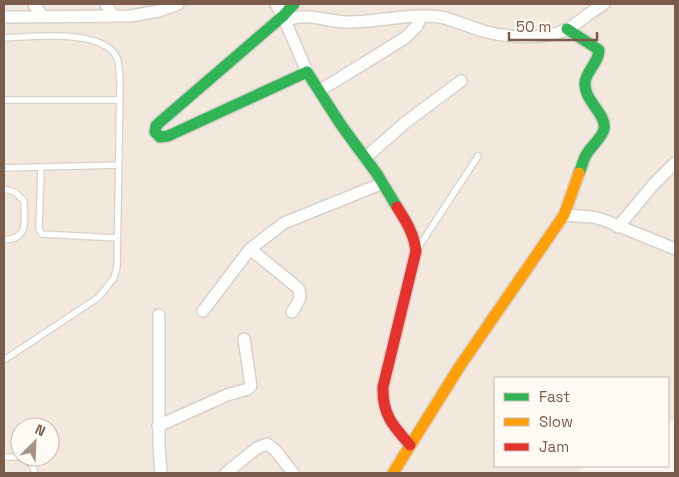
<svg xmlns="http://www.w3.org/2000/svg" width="679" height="477" font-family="'Space Grotesk',sans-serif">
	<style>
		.residential { fill: #f2e8de; fill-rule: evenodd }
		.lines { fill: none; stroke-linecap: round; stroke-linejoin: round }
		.lane-casing { stroke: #d7d1cb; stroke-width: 8 }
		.street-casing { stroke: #d7d1cb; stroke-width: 14 }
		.fast-casing { stroke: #d9d2cb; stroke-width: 14 }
		.slow-casing { stroke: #d9d2cb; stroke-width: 14 }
		.jam-casing { stroke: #d9d2cb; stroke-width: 14 }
		.lane { stroke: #fefefd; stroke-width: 5.5 }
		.street { stroke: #fefefd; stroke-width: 11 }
		.fast { stroke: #30b455; stroke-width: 11 }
		.slow { stroke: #ff9f0a; stroke-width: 11 }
		.jam { stroke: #e5322d; stroke-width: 11 }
	</style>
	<rect width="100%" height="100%" fill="#f9f5f0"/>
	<!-- residential -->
	<path class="residential" d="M4 4H675V420L668 422V378H495V466H588L575 473H4ZM20 427H50V457H20Z"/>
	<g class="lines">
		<defs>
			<path id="lane" d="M4 38C29 37 104 28 117 58 120 65 119 76 120 84L117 267 114 278 99 297 4 360
				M4 100H119
				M41 167 39 229 42 234 117 238
				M4 168 118 165
				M4 189 15 192 24 201C24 221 30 238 4 240
				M420 245 478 156
				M4 457H20
				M20 457C28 460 33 464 35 473"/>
			<path id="street" d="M34 4 43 17
				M106 4 113 16
				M276 4 283 16 307 72
				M4 17 130 16 159 11 178 4
				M285 21C308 11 325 22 349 22 379 22 410 13 440 17 456 20 471 28 487 32 509 38 546 39 566 30 579 23 591 11 604 4
				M319 91 405 38 417 26 421 17
				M365 158 406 122 461 81
				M564 215 592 217 604 220 675 249
				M618 227 653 185 675 163
				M250 249 298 288C303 297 297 304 292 312
				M203 311 250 249 284 223 383 183
				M159 315V447L161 473
				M158 426 227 395 248 389 251 386 244 339
				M226 473 257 448 267 444 276 451 293 473"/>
			<path id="fast" d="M294 4 283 16 160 122 156 126 155 132 160 137 168 136 307 72 341 125 377 174 397 207
				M567 29 599 50C599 62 587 70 585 82 583 100 607 114 604 129 602 138 591 146 586 155 583 160 582 167 579 173"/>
			<path id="slow" d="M393 473 460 366 564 215 579 173"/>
			<path id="jam" d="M397 207C406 221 414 234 416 251L383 387C382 414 393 426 410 445"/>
		</defs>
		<!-- lane casing -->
		<use href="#lane" class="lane-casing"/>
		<!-- street casing -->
		<use href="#street" class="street-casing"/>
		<!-- fast casing -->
		<use href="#fast" class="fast-casing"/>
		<!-- slow casing -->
		<use href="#slow" class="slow-casing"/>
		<!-- jam casing -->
		<use href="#jam" class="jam-casing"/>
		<!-- lane -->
		<use href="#lane" class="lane"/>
		<!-- street -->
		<use href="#street" class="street"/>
		<!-- fast -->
		<use href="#fast" class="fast"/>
		<!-- slow -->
		<use href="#slow" class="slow"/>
		<!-- jam -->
		<use href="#jam" class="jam"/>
	</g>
	<!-- border -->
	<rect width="679" height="477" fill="none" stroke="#7a5c4d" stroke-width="10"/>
	<!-- legend -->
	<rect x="494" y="377" width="175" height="90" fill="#fffaf3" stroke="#cabbb1"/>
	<rect x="504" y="393" width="25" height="8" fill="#30b455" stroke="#cabbb1"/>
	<text x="539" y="402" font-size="15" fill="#7a5c4d">Fast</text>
	<rect x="504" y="418" width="25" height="8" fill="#ff9f0a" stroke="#cabbb1"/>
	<text x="539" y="427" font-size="15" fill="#7a5c4d">Slow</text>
	<rect x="504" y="443" width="25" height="8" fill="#e5322d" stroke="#cabbb1"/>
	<text x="539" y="452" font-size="15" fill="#7a5c4d">Jam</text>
	<!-- north arrow -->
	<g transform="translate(35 442) rotate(24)"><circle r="24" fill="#fffaf3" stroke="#cabbb1"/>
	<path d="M0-4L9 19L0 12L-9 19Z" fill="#a69286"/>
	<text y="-8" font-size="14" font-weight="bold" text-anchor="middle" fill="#7a5c4d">N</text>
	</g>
	<!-- scale -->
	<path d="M509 32v8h88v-8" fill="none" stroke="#7a5c4d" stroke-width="2.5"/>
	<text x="516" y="32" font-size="15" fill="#7a5c4d" stroke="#fffaf3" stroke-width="4" paint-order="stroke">50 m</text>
</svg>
